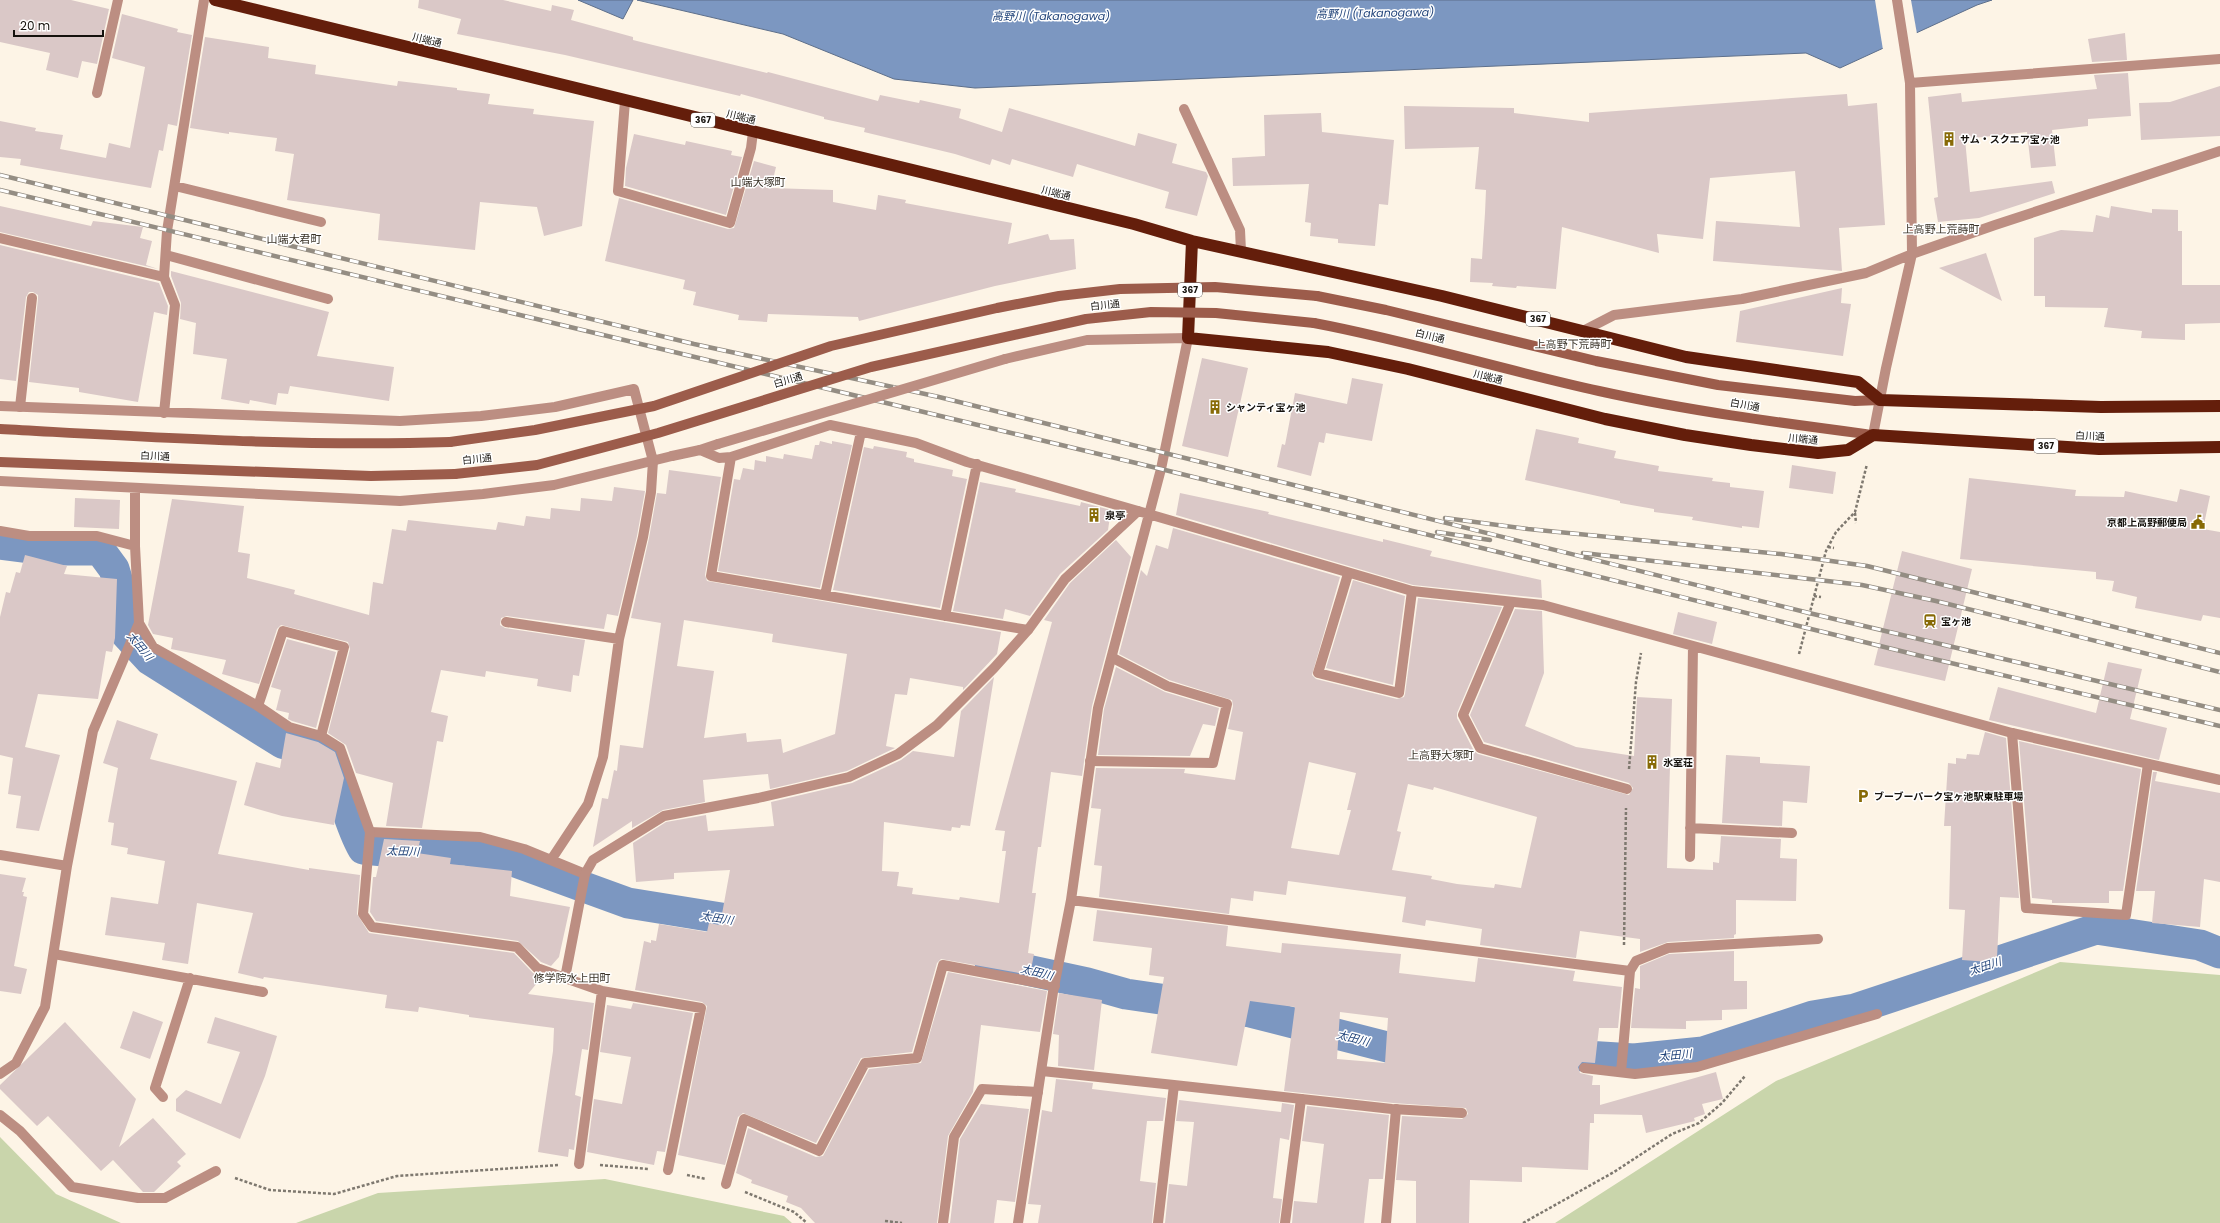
<svg xmlns="http://www.w3.org/2000/svg" width="2220" height="1223" font-family="Poppins,'Noto Sans JP',sans-serif">
	<style>
		.green { fill: #c9d5ab }
		.water { fill: #7c97c1; stroke: #5d6f8b }
		.pier { fill: #fdf4e6 }
		.lines { fill: none; stroke-linecap: round; stroke-linejoin: round }
		.canal { stroke: #7c97c1; stroke-width: 31 }
		.building { fill: #dac8c7; fill-rule: evenodd }
		.path { stroke: #7e786f; stroke-width: 2.5; stroke-dasharray: 3 2; stroke-linecap: butt }
		.lane { stroke: #bc8e82; stroke-width: 10 }
		.street { stroke: #bc8e82; stroke-width: 10 }
		.secondary { stroke: #9c5c4b; stroke-width: 10 }
		.highway { stroke: #641e0b; stroke-width: 12 }
		.rail-casing { stroke: #948d83; stroke-width: 4.5 }
		.rail { stroke: #fff; stroke-width: 3; stroke-dasharray: 9; stroke-linecap: butt }
		.street-bridge { stroke: #bc8e82; stroke-width: 10 }
		.secondary-bridge { stroke: #9c5c4b; stroke-width: 10 }
		.labels { text-anchor: middle; dominant-baseline: central; stroke-width: 3; stroke-linejoin: round; paint-order: stroke }
		.shield { fill: #fff; stroke: #5b5956; stroke-width: 1 }
		.shield-label { font-size: 9px; font-weight: bold; fill: #15120d }
		.street-label { font-size: 10px; fill: #15120d; stroke: #fff }
		.poi-label { font-size: 10px; font-weight: bold; fill: #15120d; stroke: #fff; text-anchor: start }
		.water-label { font-size: 11px; font-style: italic; fill: #22447a; stroke: #fff }
		.neighbourhood-label { font-size: 11px; fill: #393227; stroke: #fff }
	</style>
	<rect width="100%" height="100%" fill="#fdf4e6"/>
	<!-- green -->
	<path class="green" d="M2060 962 2220 975V1223H1555L1776 1081Z
		M0 1137 56 1194 121 1223H0Z
		M605 1179 784 1216 792 1223H296L378 1193Z"/>
	<!-- water -->
	<path class="water" d="M578 0H633L623 19Z
		M637 0H1992L1977 5 1840 68 1806 53 975 88 894 79 783 34Z"/>
	<!-- pier -->
	<path class="pier" d="M1875 0H1911L1917 34 1883 50Z"/>
	<g class="lines">
		<!-- canal -->
		<path class="canal" d="M0 544 45 550H100L114 569 117 579 126 634 150 660 282 743 324 755C343 784 346 820 363 849L405 853 465 850 507 859 628 903 764 925
			M990 962 1087 983 1126 994 1250 1012 1395 1049 1420 1055 1428 1054
			M1553 1054 1634 1059 1703 1052 1813 1016 1855 1009 2096 929 2200 945 2220 953"/>
	</g>
	<!-- building -->
	<path class="building" d="M0 0H71L109 9 97 64 82 61 78 78 46 70 50 53 0 42Z
		M419 0H503L551 11 552 5 574 10 571 20 633 37V40L653 45 767 73 768 72 878 101 880 95 919 103 920 100 961 109 959 118 1002 132 1009 108 1135 146 1138 133 1177 144 1172 163 1206 172 1208 176 1197 216 1165 208 1169 192 1077 164 1073 177 1012 159 1010 165 992 159 990 165 955 154 864 132 865 128 824 119V117L741 94 740 96 565 55 457 34 461 19 418 8Z
		M122 14 178 29 177 32 192 35 177 126 168 124 163 151 159 150 151 188 20 165 21 159 0 157V121L36 128 35 131 63 135 60 149 106 158 109 143 130 148 145 67 112 58Z
		M2125 33 2127 60 2092 62 2088 39Z
		M205 37 269 47 268 58 316 65 315 74 397 86 398 81 457 88V90L490 94 488 104 534 109 533 114 594 121 582 226 544 236 537 207 480 202 475 250 378 240 380 214 287 200 294 154 275 151 277 138 229 132V134L190 128Z
		M2128 73 2131 116 2088 119V126L2052 130 2056 166 2031 168 2027 132 1965 139 1970 192 2052 181 2055 193 1979 218 1938 222 1934 198 1938 197 1928 97 1961 93 1962 102 2097 89 2094 75Z
		M2220 86V136L2141 140 2139 103 2170 102Z
		M1847 94 1848 106 1877 103 1885 225 1839 228 1842 271 1713 261 1716 221 1800 227 1795 171 1710 178 1703 239 1657 234 1659 253 1562 227 1556 289 1517 286 1516 288 1492 286 1493 283 1470 282 1471 258 1482 259 1485 213 1486 190 1475 189 1479 147 1405 149 1404 106 1514 108V113L1589 122V113Z
		M1321 113 1322 132 1394 140 1388 205 1379 204 1375 246 1338 243V239L1310 236 1311 223 1305 222 1309 184 1233 186 1232 158 1265 156 1264 115Z
		M634 134 685 145 686 141 732 151 731 155 742 157 726 215 625 186 626 168Z
		M754 161 776 167 771 188 833 190V202L876 210 878 195 906 200 905 203 1012 223 1008 244 1048 234 1050 240 1074 239 1076 269 995 286 859 321 858 317 768 314 767 322 738 320 739 315 693 305 696 292 683 289 685 280 605 261 619 198 728 229 734 228Z
		M0 206 91 226 93 221 143 227 140 238 152 241 146 265 158 269 0 232Z
		M2111 206 2152 213V209L2178 210V231H2182V285H2220V323L2185 324V340L2141 338 2142 331 2104 327 2108 308 2045 307V296H2034V238L2061 230 2093 232 2096 215 2109 218Z
		M0 245 159 283 168 306 167 315 154 312 138 402 79 392V388L29 382 38 299V295L33 292H29L26 297 16 381 0 379Z
		M1986 253 2002 301 1939 268Z
		M171 271 329 312 317 356 394 367 389 401 290 386 288 394 278 393 276 405 250 400 249 404 221 399 227 359 193 354 196 323 180 319 181 303 171 276Z
		M1842 288 1841 303 1851 304 1843 356 1736 342 1740 311Z
		M1202 358 1248 368 1228 457 1182 446Z
		M1352 378 1383 384 1372 441 1326 433 1324 443 1319 442 1311 476 1277 467 1282 444 1285 445 1295 393 1347 404Z
		M1536 429 1579 438 1578 443 1616 451 1614 458 1659 466 1658 471 1713 478 1712 481 1730 483V487L1764 491 1759 528 1742 526V528L1692 520 1693 517 1654 512V509L1620 503V501L1525 480Z
		M820 441 832 444V441L852 445 820 588 718 571 734 479 740 480 743 468 754 470 755 460 766 462V456L783 459 784 454 812 459 815 445H819Z
		M874 446 907 452 906 457 914 459V462L953 470 952 476 967 479 940 608 833 590 864 447 873 449Z
		M1792 465 1836 472 1833 494 1789 488Z
		M669 470 721 477 705 575 707 581 1001 632 997 654 963 690V687L910 678 907 695 895 694 886 746 895 748 847 771 770 789 768 774 703 780 705 802 663 810 632 828V821L593 847 602 798 608 799 614 770 617 771 620 745 643 748 661 623 631 618 649 538 657 493 666 494ZM684 620 773 634 772 642 847 654 835 734 783 753 781 739 747 742 746 733 704 738 714 671 677 666Z
		M1969 478 2076 490 2075 496 2124 497 2125 491 2177 502 2180 489 2210 496 2203 529 2220 532V618L2203 615 2201 621 2135 608 2137 597 2112 591 2114 581 2096 579V572L1960 559Z
		M980 482 1016 489 1015 492 1080 506 1081 502 1111 510 1108 530 1060 574 1030 616 1005 609 1003 619 953 611Z
		M614 487 645 491 637 536 618 616 607 614 604 629 507 616 501 618 500 625 505 628 585 640 579 676 573 675 571 692 537 686 538 679 486 671 485 677 441 670 431 712 448 716 443 742 437 741 422 828 386 826 393 783 356 773 346 745 328 733 350 649 348 642 281 625 277 629 259 684 222 674 226 660 171 649 173 638 153 634 148 625 172 499 244 506 238 552 250 554 247 578 295 590 294 594 369 615 373 582 383 584 392 529 406 531 408 520 496 530 498 522 524 526 526 516 550 519 551 508 580 511 581 498 612 501Z
		M1180 493 1269 512 1268 514 1383 542V539L1432 551 1430 556 1541 580 1542 598 1413 585 1176 515Z
		M75 498 120 500 119 529 74 527Z
		M1173 528 1340 577 1312 675 1316 679 1397 699 1404 697 1405 694 1418 598 1502 607 1457 713V718L1474 751 1478 754 1629 795 1633 788 1629 783 1484 742 1470 715 1515 609 1542 611 1544 673 1525 726 1576 747 1634 756 1637 697 1672 699 1667 868 1713 870V862L1719 863 1721 836 1781 839 1780 858 1797 859 1796 901 1736 900V934L1734 935V938L1668 942 1640 952V939L1580 931 1576 958 1480 945 1482 929 1426 920 1425 926 1402 922 1406 897 1288 881 1286 895 1254 891 1253 901 1231 898 1229 914 1099 897 1102 866 1094 865 1101 809 1091 808 1096 768 1185 769 1184 773 1235 780 1243 732 1228 729 1233 706 1232 700 1169 680 1119 654 1141 570 1147 576 1156 545 1168 549ZM1309 762 1356 773 1347 810H1351L1339 855 1291 848ZM1408 784 1433 790 1434 787 1537 817 1521 888 1495 884 1494 888 1457 884 1431 879 1432 876 1392 870 1401 832 1397 831Z
		M1116 540 1131 557 1092 706 1082 776 1051 772 1041 847H1038L1032 893H1036L1028 953 1034 954 1030 975 941 959 937 963 912 1052 861 1058 816 1143 743 1113 738 1117 725 1165 678 1155 707 1006 702 1002 635 990 644 941 651 943V940L656 941 659 924 707 932 709 923 720 925 730 870 674 873V879L636 882 633 843 666 822 706 815 708 831 774 826 771 802 852 783 901 760 913 751 954 757 961 711 994 677 970 826 961 825 960 828 952 827 951 831 884 822 882 871 899 872 897 886 913 888 912 894 959 900 960 897 999 903 1006 851H1002L1005 831 995 830 1052 622 1044 620 1070 583Z
		M1902 551 1972 569 1945 681 1874 665Z
		M25 555 67 566 64 574 117 579 115 638 112 652 106 651 98 699 38 694 25 747 60 755 39 831 16 828 21 796 8 794 13 758 0 755V617L6 592 10 593 16 572 20 573Z
		M1353 580 1405 596 1393 685 1326 668Z
		M1678 612 1717 622 1712 644 1673 634Z
		M287 639 336 652 316 728 292 721 288 719 289 713 276 710 281 690 271 687Z
		M2108 662 2142 669 2130 719 2167 728 2159 760 1989 720 1998 687 2096 713Z
		M1116 667 1165 692 1219 708 1215 726 1203 724 1190 756 1098 755 1104 709Z
		M117 720 158 734 150 759 237 781 218 854 309 870V868L360 875 357 914 369 933 514 953 533 973 542 977 528 994 594 1003 588 1050 582 1049 575 1095 581 1097 574 1150 569 1149 568 1157 538 1152 553 1051 554 1028 469 1017V1015L419 1007 418 1012 385 1008 387 995 264 977 263 979 238 973 253 913 197 903 188 964 162 960 165 943 105 935 111 897 158 904 165 861 127 854 128 848 111 845 114 823 108 822 118 768 103 763Z
		M1985 732 2006 738 2019 898 2000 897 1997 958H1990V962L1962 960 1965 910 1949 909 1951 826H1944L1948 763 1956 764V758L1966 759 1967 754 1979 755Z
		M286 733 318 742 335 752 344 778 334 825 282 816 244 805 256 762 280 768Z
		M2019 741 2141 769 2123 891H2109V903H2052V900L2032 898Z
		M1726 755 1760 757V763L1810 766 1807 803 1783 801 1782 826 1722 823Z
		M2153 772H2157L2155 781 2220 793V882L2204 879 2200 927 2152 923 2155 891H2136Z
		M384 839 420 841 417 853 451 858 450 864 512 871 510 896 570 907 559 957 551 966 541 962 518 941 376 921 370 912 373 877H376Z
		M0 874 26 878 22 892H24L23 896 27 897 14 966 27 969 21 994 0 991Z
		M1097 910 1228 926 1226 946 1281 953 1282 943 1401 954 1399 973 1475 982 1478 958 1575 971 1573 981 1622 987 1618 1028H1599L1595 1063 1582 1062 1578 1067 1580 1073 1593 1076 1592 1085H1600V1105L1716 1072 1723 1099 1702 1104 1705 1114 1694 1118 1695 1121 1646 1133 1642 1115 1594 1114V1123H1590L1588 1170 1522 1167V1182L1470 1180 1469 1223H1416V1181L1396 1180 1402 1116 1462 1119 1468 1114 1466 1108 1393 1103 1284 1091 1295 1007 1250 1001 1237 1066 1151 1053 1164 977 1149 975 1152 948 1093 941ZM1340 1012 1388 1018 1385 1063 1337 1059Z
		M1734 951V981H1747V1009L1722 1010V1020L1686 1021V1029L1631 1028 1635 988 1640 989V966L1669 954Z
		M948 972 1047 991 1040 1032 981 1025 973 1092 948 1136 937 1223H815L801 1208 786 1202 788 1196 751 1183 752 1180 736 1173 748 1128 816 1157 823 1156 869 1069 921 1063Z
		M1059 993 1102 1000 1094 1070 1058 1066 1059 1035 1053 1034Z
		M633 1003 693 1013 665 1152 657 1151 654 1165 587 1152 594 1099 622 1104 631 1057 600 1052 607 1005 631 1009Z
		M133 1011 163 1022 150 1059 120 1048Z
		M215 1017 277 1036 265 1076 240 1139 176 1111V1099L186 1090 221 1104 240 1052 207 1043Z
		M65 1022 136 1099 119 1147 153 1118 186 1154 177 1162 181 1166 154 1192H143L113 1160 101 1171 48 1116 37 1126 0 1089V1085Z
		M1056 1079 1093 1083 1092 1089 1166 1098 1163 1121H1147L1140 1181 1156 1183 1152 1223H1038L1041 1205 1028 1204 1042 1110 1052 1112Z
		M1179 1100 1281 1112 1282 1103 1294 1105 1289 1140 1280 1138 1273 1198 1282 1199 1279 1223H1165L1169 1184 1187 1186 1194 1122 1176 1121Z
		M981 1104 1029 1109 1015 1202 997 1200 994 1223H950L960 1139Z
		M1307 1106 1389 1115 1383 1179H1369L1364 1223H1292L1294 1201 1317 1203 1324 1144 1302 1141Z"/>
	<g class="lines">
		<!-- path -->
		<path class="path" d="M1855 513 1856 523
			M1828 547 1834 548
			M1814 596 1821 597
			M1799 654 1826 551 1836 532 1855 512 1867 464
			M1629 769 1636 682 1641 653
			M1624 945 1626 808
			M600 1165 649 1169
			M687 1175 706 1179
			M235 1178 270 1190 334 1194 397 1176 559 1165
			M745 1192 794 1212 807 1223
			M885 1221 902 1223
			M1523 1223 1614 1172 1672 1134 1699 1123 1722 1103 1745 1076"/>
		<!-- lane -->
		<path class="lane" d="M97 93 118 0
			M1184 109 1240 230 1241 251
			M166 255 328 299
			M20 407 32 298
			M672 456 700 450 719 458 731 457 830 425 916 443 967 462 1138 511
			M731 457 711 576 1028 630
			M1348 574 1318 673 1399 693 1412 591
			M825 595 861 432
			M1511 602 1463 715 1480 748 1627 789
			M945 616 977 464
			M506 622 619 639
			M258 706 283 631 344 647 321 736
			M2012 733 2026 908 2126 915 2148 764
			M1090 761 1213 763 1227 704 1167 686 1113 658
			M370 832 480 837 524 849 585 874
			M551 860 588 804 603 757 619 639 643 537 651 492 653 461
			M54 954 263 992
			M565 978 602 991 579 1164
			M602 991 701 1008 668 1170
			M163 1097 155 1088 190 978
			M0 1115 20 1131 72 1187 138 1198H165L216 1171
			M726 1184 744 1119 819 1151 865 1063 917 1058 943 965 1055 986
			M943 1223 954 1137 982 1089 1038 1092
			M1285 1223 1301 1099
			M1386 1223 1396 1109"/>
		<!-- street -->
		<path class="street" d="M1897 0 1910 83
			M625 101 618 191 730 223 751 148 753 132
			M175 186 321 222
			M0 238 164 277
			M1585 330 1614 315 1742 299 1866 273 1912 254 1995 225 2220 151
			M1005 359 1087 340 1188 338 1161 469 1098 708 1071 900 1053 992 1018 1223
			M0 406 400 421 481 416 555 407 634 389 653 461
			M164 413 175 305 164 277 167 231 204 0
			M1873 435 1886 368 1912 254 1910 83 2220 59
			M700 450 718 444
			M0 481 400 501 483 494 554 485 672 456
			M0 531 29 536H97L135 546
			M139 623 153 647 258 706 289 727 321 736 340 748 370 832 363 914 372 927 517 947 537 968 565 978 585 874 593 860 664 816 758 798 849 777 898 754 937 725 994 668 1028 630 1065 579 1138 511 1412 591 1543 605 2012 733 2220 780
			M1690 828 1792 833
			M0 855 67 866
			M1690 857 1693 646
			M1071 900 1630 971 1621 1072
			M1630 971 1636 961 1668 948 1818 939
			M1584 1068 1635 1074 1697 1067 1877 1014
			M1042 1071 1174 1085 1158 1223
			M0 1074 16 1063 45 1007 67 866 93 731 139 623 135 546V489
			M1174 1085 1392 1109 1462 1113"/>
		<!-- secondary -->
		<path class="secondary" d="M1317 296 1386 310 1596 361 1718 385 1855 401 1880 400
			M1314 323C1410 341 1503 370 1599 391 1689 411 1782 423 1873 435
			M0 429C150 437 300 447 450 442
			M0 462 371 476 455 474"/>
		<!-- highway -->
		<path class="highway" d="M215 0 1134 224 1192 241 1442 296 1686 357 1858 382 1880 400 2101 407 2220 406
			M1192 241 1188 338 1328 352 1408 369 1605 419 1685 435 1751 445 1818 453 1848 450 1873 435 2099 449 2220 447"/>
		<defs>
			<path id="rail" d="M0 175 694 344 939 397 1809 613 2220 710
				M0 190 1161 469 1921 656 2220 726
				M1445 518 1528 529 1781 554 1867 566 2220 653
				M1437 532 1490 540
				M1583 553 1862 585 1936 601 2220 672"/>
		</defs>
		<!-- rail casing -->
		<use href="#rail" class="rail-casing"/>
		<!-- rail -->
		<use href="#rail" class="rail"/>
		<!-- street-bridge -->
		<path class="street-bridge" d="M718 444 1005 359"/>
		<!-- secondary-bridge -->
		<path class="secondary-bridge" d="M450 442 535 430 654 406 831 346 997 308 1059 296 1120 289 1215 287 1317 296
			M455 474 537 465 658 433 871 367 1086 319 1151 312 1216 313 1314 323"/>
	</g>
	<!-- icons -->
	<defs>
		<symbol id="building-bare" viewBox="-9 -9 18 18"><path d="M-4-6H4V6H1V3H-1V6H-4ZM-2.5-4.3h1.7v1.8h-1.7ZM.8-4.3h1.7v1.8H.8ZM-2.5-1h1.7V.8h-1.7ZM.8-1h1.7V.8H.8Z" fill="#876a06" stroke="#fff" stroke-width="2.5" paint-order="stroke"/></symbol>
		<symbol id="civic-bare" viewBox="-9 -9 18 18"><path d="M-.6-6.5H3V-4.5H.6V-3L4-1V1h2V6H-6V1h2V-1L-.6-3ZM-1.2 2.5V6h2.4V2.5Z" fill="#876a06" stroke="#fff" stroke-width="2.5" paint-order="stroke"/></symbol>
		<symbol id="station-bare" viewBox="-9 -9 18 18"><path d="M-3-6H3Q5-6 5-4V2Q5 4 3 4L4.5 6H3L1.5 4h-3L-3 6H-4.5L-3 4Q-5 4-5 2V-4Q-5-6-3-6ZM-3.5-4v3h7v-3ZM-3.5 1v1.5H-2V1ZM2 1v1.5H3.5V1Z" fill="#876a06" stroke="#fff" stroke-width="2.5" paint-order="stroke"/></symbol>
		<symbol id="parking-bare" viewBox="-9 -9 18 18"><path d="M-3.5-5.5H1a3.5 3.5 0 0 1 0 7H-1V5.5H-3.5ZM-1-3.4V-.6H.8a1.4 1.4 0 0 0 0-2.8Z" fill="#876a06" stroke="#fff" stroke-width="2.5" paint-order="stroke"/></symbol>
	</defs>
	<g fill-rule="evenodd">
		<use href="#building-bare" x="1939" y="129" width="20" height="20"/>
		<use href="#building-bare" x="1205" y="397" width="20" height="20"/>
		<use href="#building-bare" x="1084" y="505" width="20" height="20"/>
		<use href="#civic-bare" x="2188" y="512" width="20" height="20"/>
		<use href="#station-bare" x="1920" y="611" width="20" height="20"/>
		<use href="#building-bare" x="1642" y="752" width="20" height="20"/>
		<use href="#parking-bare" x="1853" y="786" width="20" height="20"/>
	</g>
	<g class="labels">
		<!-- shield labels -->
		<g class="shield">
			<rect x="691" y="113" width="24" height="14" rx="3"/>
			<rect x="1178" y="283" width="24" height="14" rx="3"/>
			<rect x="1526" y="312" width="24" height="14" rx="3"/>
			<rect x="2034" y="439" width="24" height="14" rx="3"/>
		</g>
		<g class="shield-label">
			<text x="703" y="120">367</text>
			<text x="1190" y="290">367</text>
			<text x="1538" y="319">367</text>
			<text x="2046" y="446">367</text>
		</g>
		<!-- street labels -->
		<g class="street-label">
			<text transform="translate(427 40) rotate(14)">川端通</text>
			<text transform="translate(741 117) rotate(14)">川端通</text>
			<text transform="translate(1056 193) rotate(14)">川端通</text>
			<text transform="translate(1105 305) rotate(-6)">白川通</text>
			<text transform="translate(1430 336) rotate(14)">白川通</text>
			<text transform="translate(1488 377) rotate(14)">川端通</text>
			<text transform="translate(788 380) rotate(-17)">白川通</text>
			<text transform="translate(1745 405) rotate(10)">白川通</text>
			<text transform="translate(2090 436) rotate(2)">白川通</text>
			<text transform="translate(1803 439) rotate(5)">川端通</text>
			<text transform="translate(155 456) rotate(2)">白川通</text>
			<text transform="translate(477 459) rotate(-6)">白川通</text>
		</g>
		<!-- poi labels -->
		<g class="poi-label">
			<text x="1960" y="139">サム・スクエア宝ヶ池</text>
			<text x="1226" y="407">シャンティ宝ヶ池</text>
			<text x="1105" y="515">泉亭</text>
			<text x="2187" y="522" text-anchor="end">京都上高野郵便局</text>
			<text x="1941" y="621">宝ヶ池</text>
			<text x="1663" y="762">氷室荘</text>
			<text x="1874" y="796">ブーブーパーク宝ヶ池駅東駐車場</text>
		</g>
		<!-- water labels -->
		<g class="water-label">
			<text transform="translate(1375 13) rotate(-1)">高野川 (Takanogawa)</text>
			<text x="1051" y="16">高野川 (Takanogawa)</text>
			<text transform="translate(140 646) rotate(50)">太田川</text>
			<text transform="translate(403 851) rotate(2)">太田川</text>
			<text transform="translate(717 918) rotate(9)">太田川</text>
			<text transform="translate(1985 966) rotate(-18)">太田川</text>
			<text transform="translate(1037 972) rotate(14)">太田川</text>
			<text transform="translate(1353 1038) rotate(14)">太田川</text>
			<text transform="translate(1675 1055) rotate(-6)">太田川</text>
		</g>
		<!-- neighbourhood labels -->
		<g class="neighbourhood-label">
			<text x="758" y="182">山端大塚町</text>
			<text x="1941" y="229">上高野上荒蒔町</text>
			<text x="294" y="239">山端大君町</text>
			<text x="1573" y="344">上高野下荒蒔町</text>
			<text x="1441" y="755">上高野大塚町</text>
			<text x="572" y="978">修学院水上田町</text>
		</g>
	</g>
	<!-- scale -->
	<path d="M14 30v6h89v-6" fill="none" stroke="#15120d" stroke-width="2"/>
	<text x="20" y="30" font-size="12" fill="#15120d" stroke="#ffffff" stroke-width="3" paint-order="stroke">20 m</text>
</svg>
